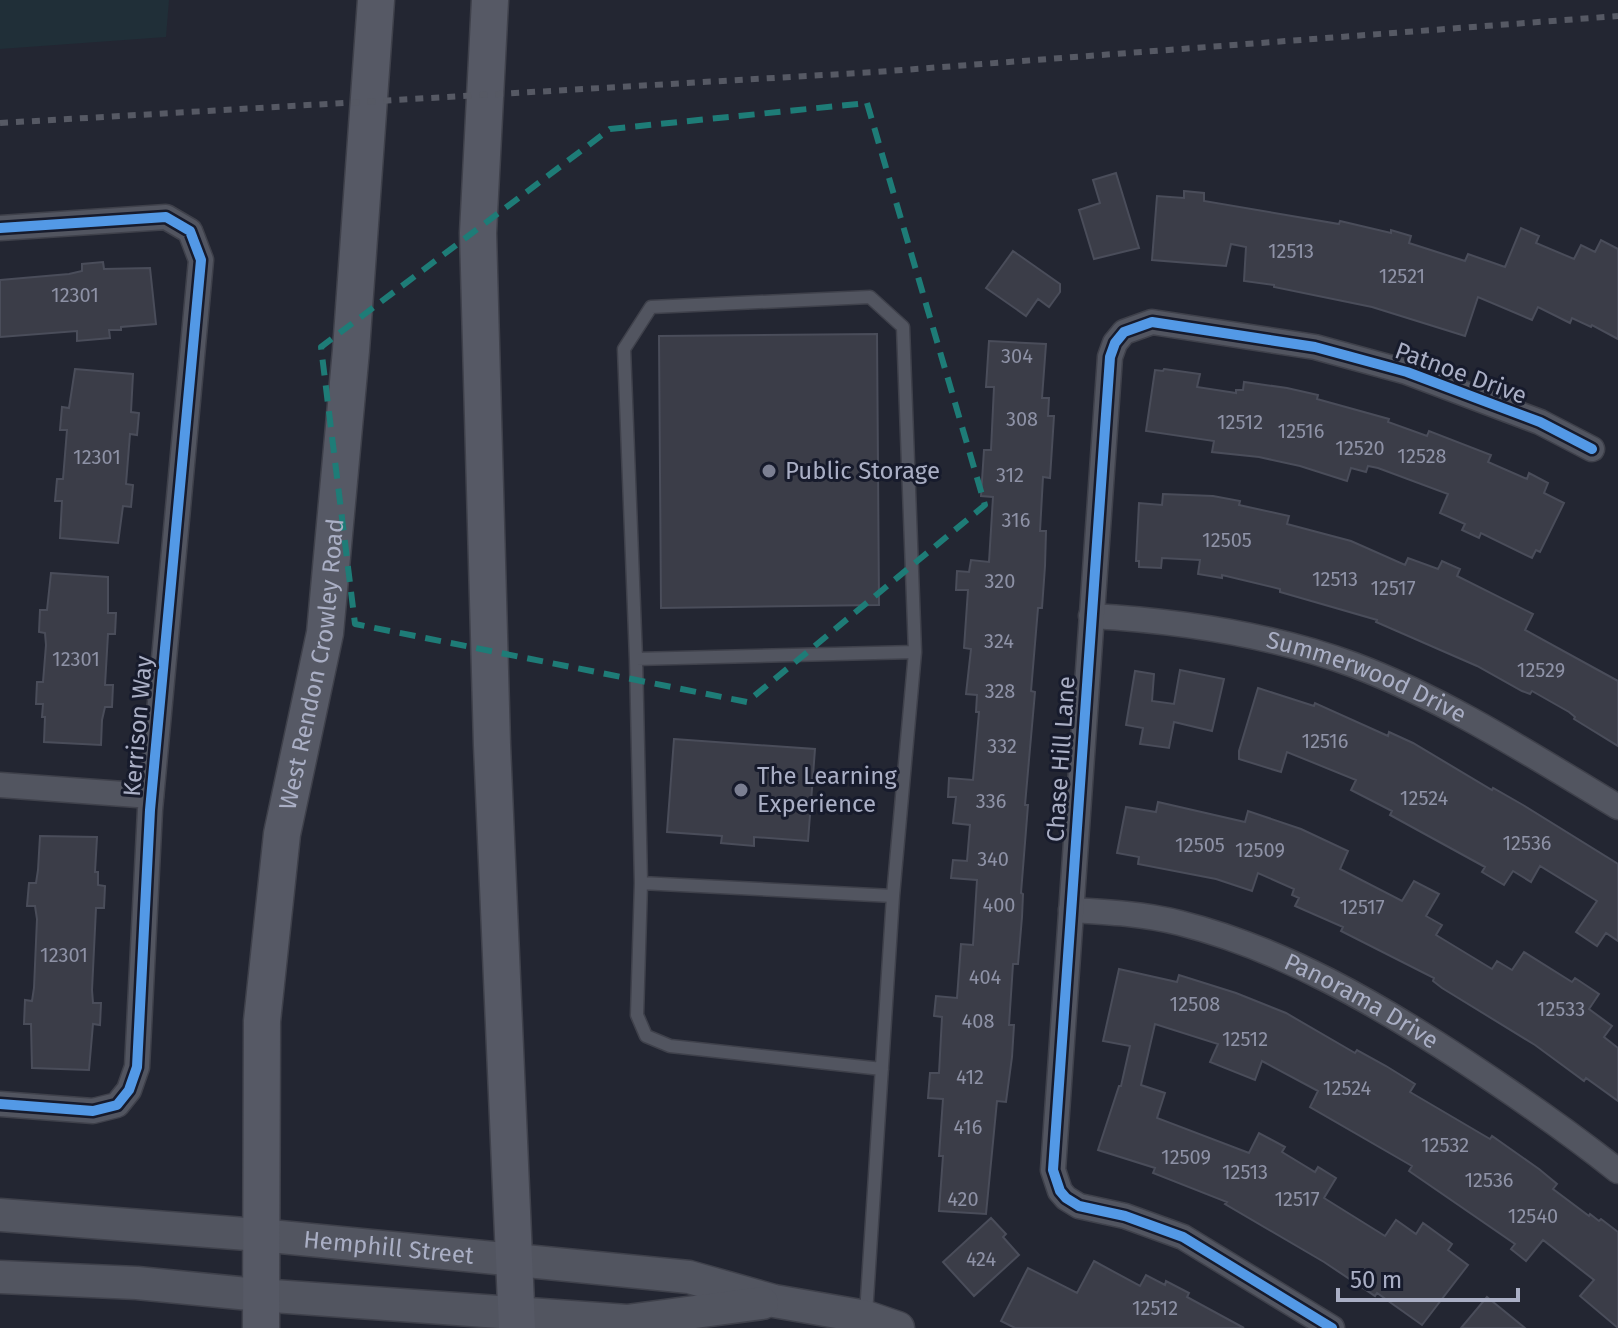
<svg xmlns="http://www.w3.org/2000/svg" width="1618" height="1328" font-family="'Fira Sans',sans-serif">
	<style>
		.green { fill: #202f38 }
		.building { fill: #3b3d48; stroke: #4a4d5a; stroke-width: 2 }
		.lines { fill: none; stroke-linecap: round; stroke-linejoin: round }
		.service-casing { stroke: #3f414b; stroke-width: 15 }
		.minor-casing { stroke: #3f414b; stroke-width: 27 }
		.tertiary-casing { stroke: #3f414b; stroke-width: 35 }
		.secondary-casing { stroke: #3f414b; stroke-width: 39 }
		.service { stroke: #525560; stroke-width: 12 }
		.minor { stroke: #525560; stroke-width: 24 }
		.tertiary { stroke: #525560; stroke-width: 32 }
		.secondary { stroke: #565965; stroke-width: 36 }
		.rail { stroke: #565964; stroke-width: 6; stroke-dasharray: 8 8; stroke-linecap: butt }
		.cycleway-casing { stroke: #171b2c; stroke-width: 15 }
		.cycleway { stroke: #5399e6; stroke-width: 10 }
		.marked { fill: none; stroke: #1e7c77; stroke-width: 6; stroke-dasharray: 16 10; stroke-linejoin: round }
		.poi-dot { fill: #7b7f92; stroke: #171b2c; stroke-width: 3 }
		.labels { text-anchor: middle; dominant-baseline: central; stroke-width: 6; stroke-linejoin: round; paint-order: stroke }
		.number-label { font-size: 20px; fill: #8e92a6 }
		.street-label { font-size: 24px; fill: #aaafc5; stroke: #171b2c }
		.poi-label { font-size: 24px; fill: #aaafc5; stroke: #171b2c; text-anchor: start }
	</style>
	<rect width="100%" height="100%" fill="#232632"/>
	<!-- green -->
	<path class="green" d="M0 0H169L166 37 0 49Z"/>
	<!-- building -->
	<path class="building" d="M1116 173 1139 248 1094 259 1079 210 1100 203 1093 180Z
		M1184 191 1204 193V201L1339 224 1340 221 1391 233V230L1411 236 1409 243 1465 261 1468 254 1505 267 1521 228 1539 236 1536 243 1574 259 1581 245 1595 252 1601 240 1618 249V339L1592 325 1591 327 1572 318 1570 323 1538 307 1532 320 1478 297 1465 336 1372 307 1274 287V285L1244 281 1246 247 1231 244 1226 266 1152 260 1157 196 1184 198Z
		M1013 251 1060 284V292L1049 307 1038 299 1026 316 986 288Z
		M103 262 104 269 150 268 156 324 121 327V330H109L110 338 77 341V331L0 337V280L69 274 82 271V264Z
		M877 334 879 605 661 608 659 336Z
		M989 341 1046 344 1042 398H1049L1048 416H1054L1050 478 1043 477 1040 531H1046L1045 566 1042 608H1038L1031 691 1035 692 1025 805H1028L1021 893 1023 894 1022 917 1018 964H1013L1009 1025H1014L1012 1057 1006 1102 997 1101 986 1214 939 1211 943 1156H939L943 1099 928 1098 930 1073H939L942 1017 934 1016 936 996 957 998 961 944 973 945 977 880 951 878 953 860 967 861 970 825 953 823 956 797H948L949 778 973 780 979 712H976L977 695 966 694 971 649 964 648 968 590H956L957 571 969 572 971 560 989 562 993 497 981 496 984 450H991L994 387H986Z
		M75 369 133 374 131 412 139 413 137 435 130 434 126 484 133 485 131 507 123 506 118 543 60 538 62 501H55L57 479H63L67 430H60L62 407 69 408Z
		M1164 369 1200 374 1197 387 1236 393V390H1243L1244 382 1287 388 1318 395 1317 399 1389 419 1388 422 1427 436 1429 431 1491 455 1488 462 1527 479 1529 473 1548 483 1544 493 1564 503 1540 552 1536 550 1532 558 1481 533 1479 538 1462 530 1465 524 1440 513 1448 494 1378 468 1368 466 1366 472 1351 468 1347 481 1300 466 1259 457 1212 452 1214 441 1146 431 1155 370 1163 371Z
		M1163 494 1213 496 1240 501 1239 505 1289 516 1287 524 1351 541 1405 565 1408 558 1438 569 1442 561 1460 569 1457 576 1533 614 1525 630 1618 681V746L1574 719 1575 717 1569 712 1532 691 1530 694 1522 691 1477 666 1376 622 1377 620 1280 592V589L1222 575V578L1198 574 1200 560 1162 558 1161 568 1139 567V561H1136L1139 503 1162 505Z
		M51 573 108 577V613H116L115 634H108L105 685H113L112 707H105L102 720 101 745 44 742 45 717H42L43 704H36L37 682H43L46 645 45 633 39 632 40 610H47Z
		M1180 670 1224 679 1212 731 1174 722 1169 748 1140 744 1143 728 1126 725 1135 671 1154 674 1152 701 1174 704Z
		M1258 688 1314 706 1315 703 1388 736 1389 732 1413 743 1492 790 1493 788 1523 805 1618 864V941L1606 933 1597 946 1576 932 1597 901 1540 866 1531 882 1513 871 1504 885 1482 872 1485 867 1390 815 1392 811 1351 790 1356 780 1287 752 1281 772 1239 759V751Z
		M674 739 815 749 808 841 754 837V846L721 843 722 836 667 832Z
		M1158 802 1245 822 1248 811 1301 829 1348 851 1340 869 1402 901 1414 881 1439 894 1426 916 1442 925 1436 935 1492 969 1497 961 1512 970 1524 952 1572 982 1575 978 1599 994 1589 1009 1612 1026 1604 1037 1618 1048V1101L1586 1078 1584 1081 1535 1045 1442 988 1433 981 1434 978 1341 931 1343 927 1295 906 1299 898 1292 895 1294 889 1258 873 1252 891 1216 879 1138 864 1139 857 1117 853 1126 807 1156 812Z
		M40 836 97 837 95 872H98V885L105 886 104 908H96L92 990 93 1003H101L100 1025 93 1024 89 1070 32 1068 31 1024H24L25 1000 32 1001 34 988 37 919 35 906H27L29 883H36L38 870Z
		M1119 969 1177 982 1179 975 1236 993 1286 1013 1355 1053 1357 1050 1386 1066 1415 1084 1410 1092 1490 1139 1492 1136 1539 1169 1557 1184 1553 1189 1589 1216 1590 1214 1599 1221 1601 1219 1618 1232V1328L1580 1296 1594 1280 1543 1240 1526 1261 1511 1249 1515 1244 1409 1171 1412 1166 1310 1107 1318 1091 1262 1061 1255 1080 1210 1062 1218 1044 1155 1024 1141 1085 1165 1093 1157 1118 1249 1153 1259 1133 1285 1147 1282 1152 1315 1172 1318 1167 1336 1178 1324 1198 1385 1236 1396 1220 1416 1234 1423 1223 1452 1244 1448 1250 1468 1265 1422 1325 1377 1293 1375 1296 1324 1262 1225 1204 1227 1202 1153 1173 1155 1168 1098 1150 1119 1086H1121L1130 1046 1103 1041Z
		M991 1218 1006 1234 1003 1237 1019 1255 974 1296 943 1262Z
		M1094 1261 1140 1286 1146 1275 1165 1285 1166 1281 1189 1293 1187 1297 1244 1328H1015L1001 1321 1028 1268 1077 1293Z
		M1487 1297 1525 1328H1461Z"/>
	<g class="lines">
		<defs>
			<path id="service" d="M636 659 641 883 893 896
				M641 883 637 1015 646 1036 670 1046 882 1069
				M866 1314 893 896 915 652 903 327 870 297 651 307 624 349 636 659 915 652"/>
			<g id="minor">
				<path d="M0 228 166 217 190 231 201 260 150 810 137 1067 129 1090 117 1105 93 1111 0 1104"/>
				<path id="s1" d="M1091 616C1181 621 1270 634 1354 665 1447 700 1533 756 1618 807"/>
				<path d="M0 785 151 796"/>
				<path id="s2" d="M1071 910C1108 912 1145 914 1180 923 1283 949 1377 1004 1464 1061 1517 1096 1569 1132 1618 1171"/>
				<path d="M1332 1328 1183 1237 1125 1216 1079 1206 1066 1198 1060 1191 1053 1170 1110 357 1115 343 1124 332 1152 322 1315 347 1407 372 1540 422 1592 449"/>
			</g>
			<g id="tertiary">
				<path id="s3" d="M0 1215 260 1235 689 1277 774 1301 866 1317 898 1328"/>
				<path d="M0 1277 137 1283 259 1295 627 1321 762 1303"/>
			</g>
			<g id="secondary">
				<path d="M490 0 478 233 492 745 517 1328"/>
				<path id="s4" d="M261 1328 262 1021 282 834 325 633 351 350 376 0"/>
			</g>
		</defs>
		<!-- service casing -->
		<use href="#service" class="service-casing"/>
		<!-- minor casing -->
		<use href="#minor" class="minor-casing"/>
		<!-- tertiary casing -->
		<use href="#tertiary" class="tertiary-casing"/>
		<!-- secondary casing -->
		<use href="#secondary" class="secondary-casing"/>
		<!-- service -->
		<use href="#service" class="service"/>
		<!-- minor -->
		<use href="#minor" class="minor"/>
		<!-- tertiary -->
		<use href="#tertiary" class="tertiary"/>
		<!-- secondary -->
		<use href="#secondary" class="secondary"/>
		<!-- rail -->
		<path class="rail" d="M0 123 876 72 1618 16"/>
		<defs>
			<path id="cycleway" d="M0 228 166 217 190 231 201 260 150 810 137 1067 129 1090 117 1105 93 1111 0 1104
				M1332 1328 1183 1237 1125 1216 1079 1206 1066 1198 1060 1191 1053 1170 1110 357 1115 343 1124 332 1152 322 1315 347 1407 372 1540 422 1592 449"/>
		</defs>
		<!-- cycleway casing -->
		<use href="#cycleway" class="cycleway-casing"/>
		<!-- cycleway -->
		<use href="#cycleway" class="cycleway"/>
	</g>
	<!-- marked area -->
	<path class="marked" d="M867 103 985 505 747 702 355 624 321 347 610 129Z"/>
	<!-- markers -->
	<g class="poi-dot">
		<circle cx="769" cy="471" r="8"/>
		<circle cx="741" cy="790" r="8"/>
	</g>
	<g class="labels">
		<!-- number labels -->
		<g class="number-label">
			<text x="1291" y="251">12513</text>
			<text x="1402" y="276">12521</text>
			<text x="75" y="295">12301</text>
			<text x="1017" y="356">304</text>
			<text x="1022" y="419">308</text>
			<text x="1240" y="422">12512</text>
			<text x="1301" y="431">12516</text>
			<text x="1360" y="448">12520</text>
			<text x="1422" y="456">12528</text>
			<text x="97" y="457">12301</text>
			<text x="1010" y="475">312</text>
			<text x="1016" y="520">316</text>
			<text x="1227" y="540">12505</text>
			<text x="1335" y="579">12513</text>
			<text x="1000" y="581">320</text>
			<text x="1393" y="588">12517</text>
			<text x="999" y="641">324</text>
			<text x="76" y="659">12301</text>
			<text x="1541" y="670">12529</text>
			<text x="1000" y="691">328</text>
			<text x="1325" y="741">12516</text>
			<text x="1002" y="746">332</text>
			<text x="1424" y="798">12524</text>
			<text x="991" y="801">336</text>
			<text x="1527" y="843">12536</text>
			<text x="1200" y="845">12505</text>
			<text x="1260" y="850">12509</text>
			<text x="993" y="859">340</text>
			<text x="999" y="905">400</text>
			<text x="1362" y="907">12517</text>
			<text x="64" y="955">12301</text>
			<text x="985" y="977">404</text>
			<text x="1195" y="1004">12508</text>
			<text x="1561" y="1009">12533</text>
			<text x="978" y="1021">408</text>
			<text x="1245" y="1039">12512</text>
			<text x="970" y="1077">412</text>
			<text x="1347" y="1088">12524</text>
			<text x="968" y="1127">416</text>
			<text x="1445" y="1145">12532</text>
			<text x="1186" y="1157">12509</text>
			<text x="1245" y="1172">12513</text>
			<text x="1489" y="1180">12536</text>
			<text x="963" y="1199">420</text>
			<text x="1297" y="1199">12517</text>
			<text x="1533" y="1216">12540</text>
			<text x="981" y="1259">424</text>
			<text x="1155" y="1308">12512</text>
		</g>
		<!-- street labels -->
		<g class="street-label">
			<text transform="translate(1461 373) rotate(20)">Patnoe Drive</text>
			<text stroke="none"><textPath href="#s4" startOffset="668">West Rendon Crowley Road</textPath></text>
			<text stroke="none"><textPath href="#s1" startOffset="284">Summerwood Drive</textPath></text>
			<text transform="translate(138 726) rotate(-85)">Kerrison Way</text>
			<text transform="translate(1061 759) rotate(-86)">Chase Hill Lane</text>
			<text stroke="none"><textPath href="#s2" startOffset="308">Panorama Drive</textPath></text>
			<text stroke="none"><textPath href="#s3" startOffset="390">Hemphill Street</textPath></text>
		</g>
		<!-- poi labels -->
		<g class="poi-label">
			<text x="785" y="471">Public Storage</text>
			<text x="757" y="776">The Learning<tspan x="757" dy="28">Experience</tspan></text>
		</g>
	</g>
	<!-- scale -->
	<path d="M1338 1288v12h180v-12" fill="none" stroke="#aaafc5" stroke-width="4"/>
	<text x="1350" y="1288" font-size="24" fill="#aaafc5" stroke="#171b2c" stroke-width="6" paint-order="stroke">50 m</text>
</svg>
